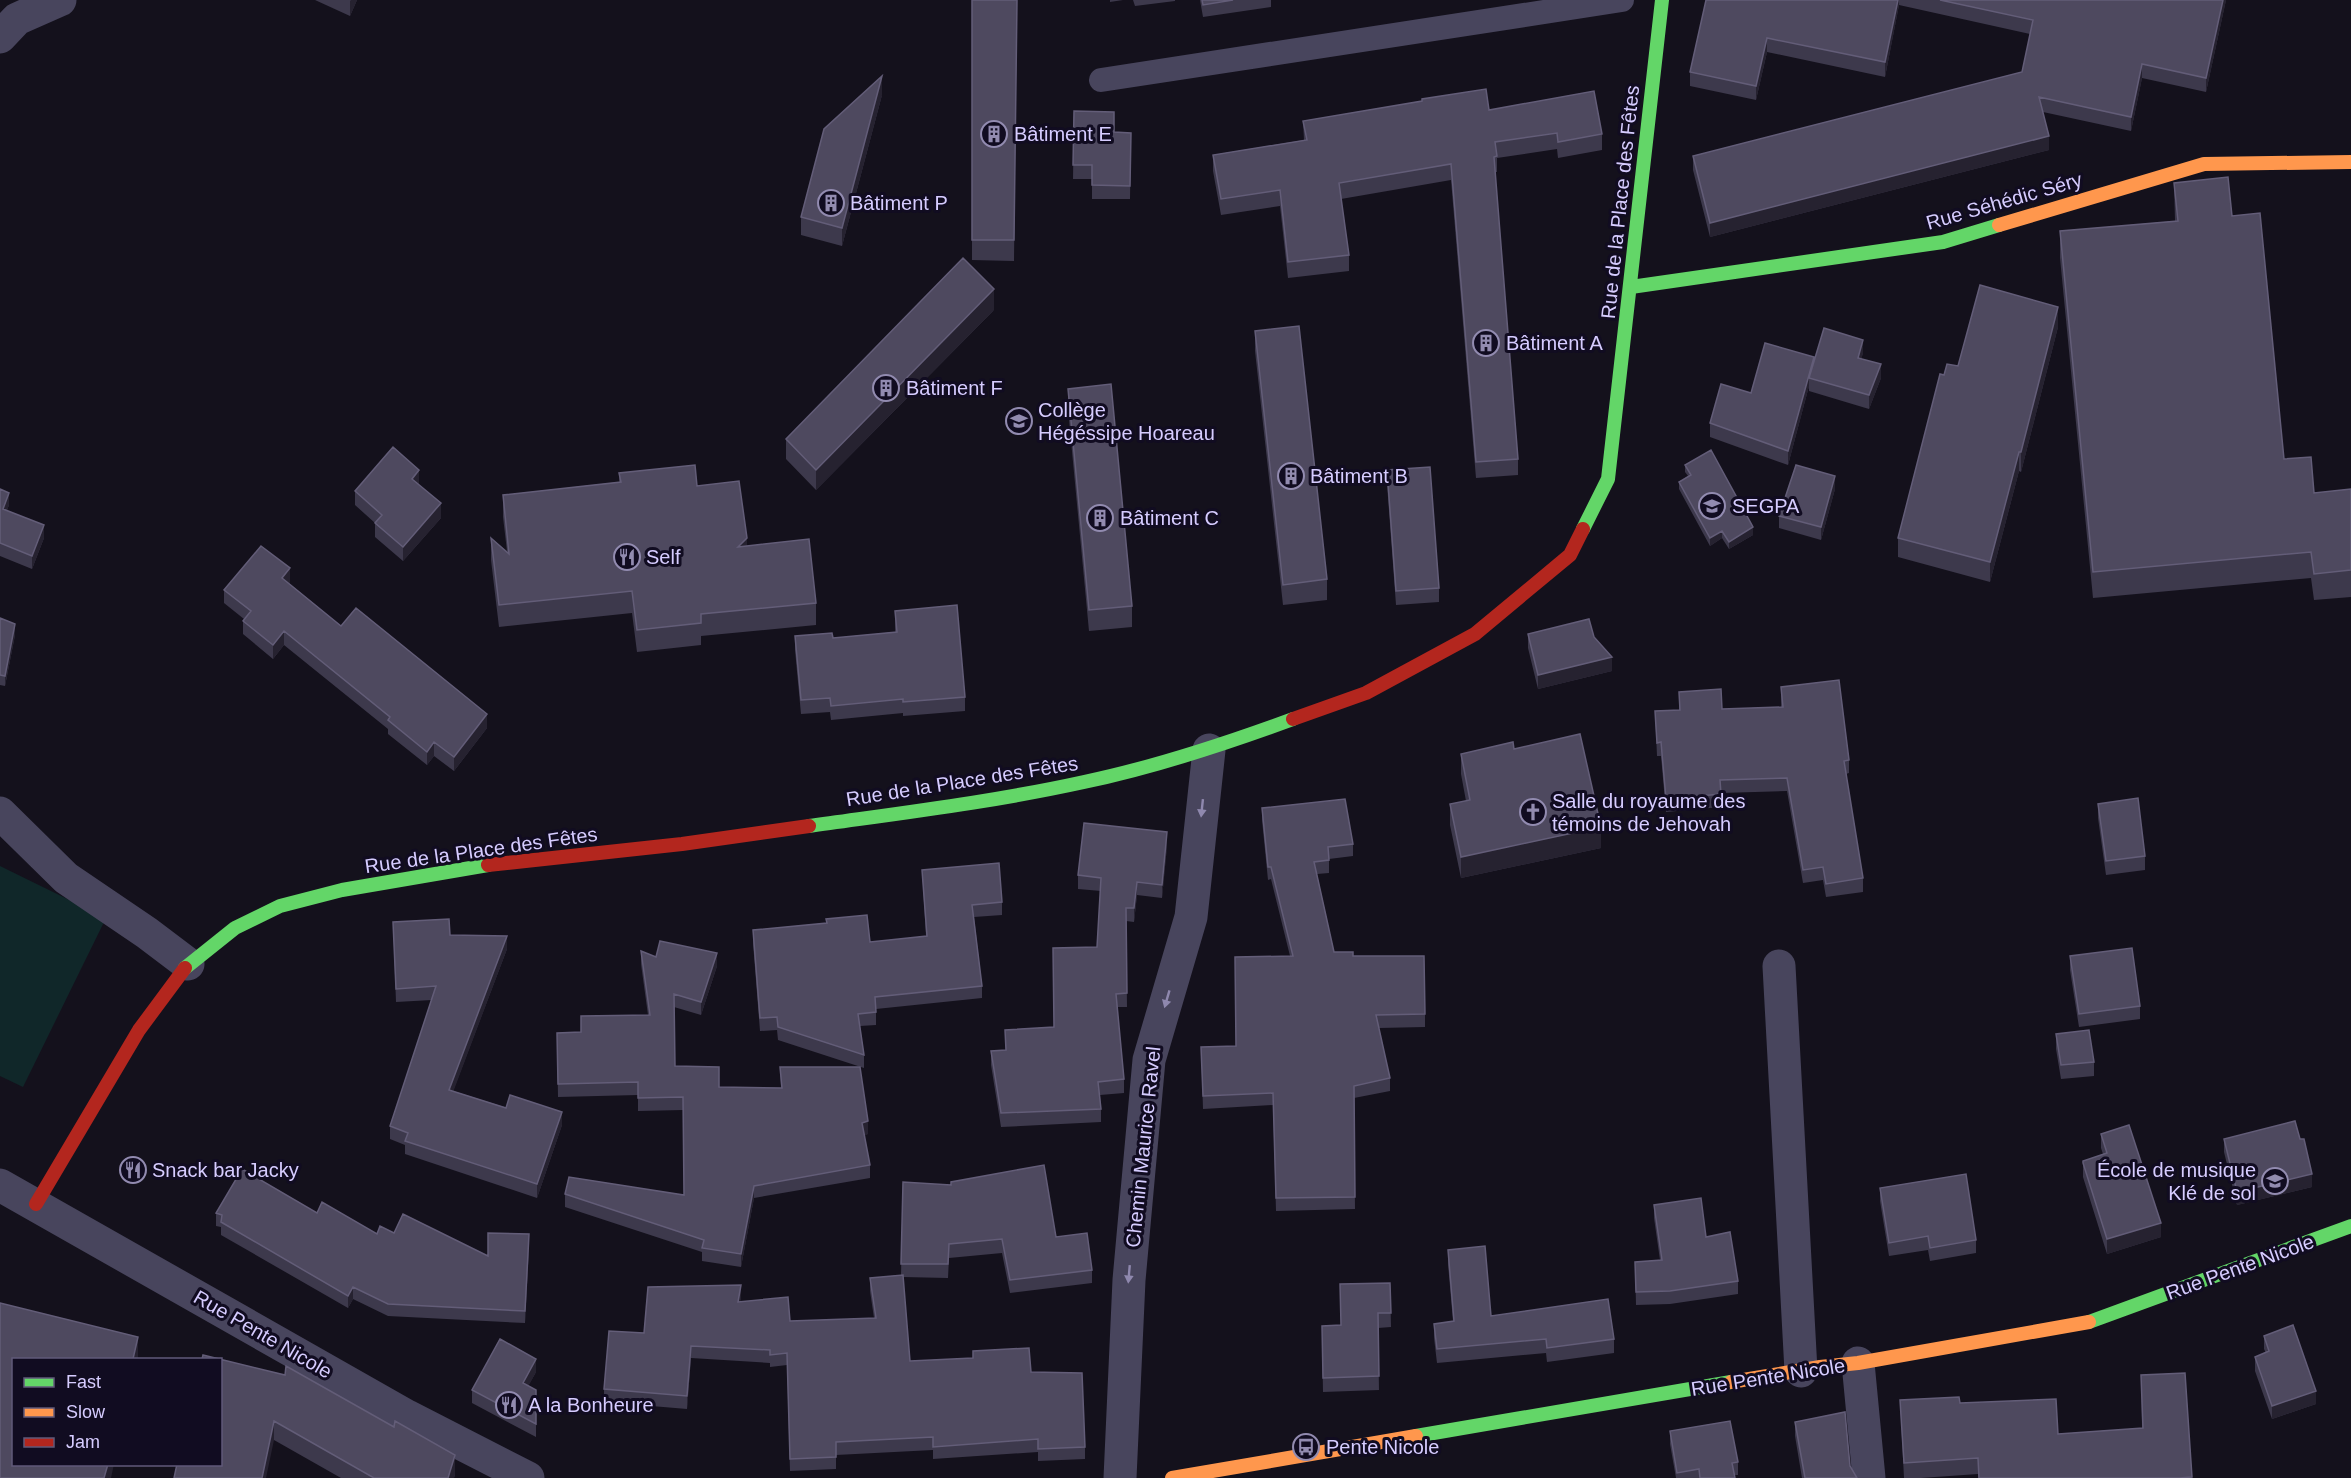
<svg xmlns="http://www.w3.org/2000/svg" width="2351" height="1478" font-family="Arial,sans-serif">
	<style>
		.green { fill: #102729 }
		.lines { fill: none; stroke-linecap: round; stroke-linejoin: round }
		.lane { stroke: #48455d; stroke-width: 24 }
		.street { stroke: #48455d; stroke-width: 33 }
		.fast { stroke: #63d668; stroke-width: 14 }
		.slow { stroke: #ff974d; stroke-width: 14 }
		.jam { stroke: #b3261e; stroke-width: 14 }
		.wall { fill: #3d394c }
		.shaded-wall { fill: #262230 }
		.building { fill: #4e495f; stroke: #635d78; stroke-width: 1.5 }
		.oneway { fill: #8f88ae }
		.labels { text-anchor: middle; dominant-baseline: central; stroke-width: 6; stroke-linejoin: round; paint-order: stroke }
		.poi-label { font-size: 20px; fill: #d6ccff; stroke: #110c21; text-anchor: start }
		.street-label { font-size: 20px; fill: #d6ccff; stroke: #110c21 }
	</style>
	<rect width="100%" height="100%" fill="#14111c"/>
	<!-- green -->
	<path class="green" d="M0 866 106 918 23 1087 0 1076Z"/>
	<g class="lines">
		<!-- lane -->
		<path class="lane" d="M1101 80 1622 0"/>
		<!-- street -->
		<path class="street" d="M0 37 17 19 60 0
			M0 813 66 878 147 933 188 964
			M1779 966 1801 1371
			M0 1185 407 1416 528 1478
			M1858 1363 1869 1478
			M1120 1478 1129 1280 1149 1060 1191 917 1209 750"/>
		<!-- fast -->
		<path class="fast" d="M1631 287 1943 242 1999 225
			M1583 529 1608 479 1662 0
			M809 826C901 813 993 802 1084 782 1156 767 1225 744 1293 719
			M185 968 235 928 280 906 342 890 488 865
			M2089 1322 2351 1226
			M1416 1436 1731 1382"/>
		<!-- slow -->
		<path class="slow" d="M1999 225 2204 164 2351 162
			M1731 1382 1820 1367 1858 1363 2089 1322
			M1172 1478 1416 1436"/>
		<!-- jam -->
		<path class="jam" d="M1293 719 1366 693 1475 634 1570 555 1583 529
			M488 865 682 844 809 826
			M36 1204 139 1030 185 968"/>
	</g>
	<!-- wall -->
	<path class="wall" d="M315 0H357L350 16Z
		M972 0H1017L1014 261 972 260Z
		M1110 0H1123L1110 2Z
		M1133 0H1175V1L1135 6Z
		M1200 0H1271V7L1203 17Z
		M1706 0H2226L2206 92 2142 78 2131 131 2043 112 2049 150 1710 237 1693 170V156L2022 72 2030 34 1899 5 1885 77 1767 52 1756 100 1690 86V72Z
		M882 95 842 246 801 235V217Z
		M1489 110 1602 134V150L1558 158 1557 149 1497 158V172H1495L1518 459V475L1476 478 1451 180 1341 199 1349 255V271L1288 278 1280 206 1221 215 1213 171V155L1304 140 1303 121Z
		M1074 111 1114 132 1131 133 1130 199H1092V179H1073Z
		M2174 183 2232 216 2284 459 2314 493 2351 489V597L2314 600 2311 578 2093 598 2060 258V231L2175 221Z
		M994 310 816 490 786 459V439Z
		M2058 327 2021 472 2019 471 1990 582 1898 557V538L1944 375 1958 366Z
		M1255 331 1327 579V600L1283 605 1255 351Z
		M1863 353 1861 359 1881 378 1869 409 1809 391V386L1788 465 1710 437V423L1751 393 1814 363Z
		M1068 389 1132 606V627L1089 631 1068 409Z
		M1685 465 1753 535 1729 549 1722 538 1710 546 1679 489V482L1688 476 1685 472Z
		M1387 470 1439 588V602L1396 605 1387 484Z
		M619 473 697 486 747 546 816 603V625L701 636V645L637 652 632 613 499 627 491 560V538L507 551 503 517V495L619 482Z
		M419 484V485L441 518 403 561 375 537V523L355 505V491Z
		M0 489 9 505 7 510 44 538 32 569 0 556Z
		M1835 489 1821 540 1779 528V516Z
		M290 582 289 583 341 626 487 728 454 771 434 756 427 765 388 734V729L284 645 273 659 243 634V621L244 619 224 603V590Z
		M895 611 965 697V711L903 716V713L831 720 830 712 801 714 795 650V636L833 638 895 632Z
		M0 618 15 635 5 686 0 685Z
		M1528 634 1594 637 1612 671 1538 689 1528 648Z
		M1781 687 1849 760V773L1846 774 1863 878V892L1826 897 1823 880 1803 883 1787 791 1721 793V807L1666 812 1661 756H1657L1655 711 1679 710V692L1722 709 1781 707Z
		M1461 754 1601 848 1461 878 1450 825V804L1466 801 1461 774Z
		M2098 804 2145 856V870L2106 875 2098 818Z
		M1262 808 1353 844V856L1329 859V873L1317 874 1334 952 1353 956 1425 1014V1027L1379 1028 1390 1078V1091L1354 1098 1355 1209 1276 1211 1273 1105 1203 1109 1201 1047 1236 1046 1290 956 1271 879 1268 880 1262 820Z
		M1167 846 1162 898 1137 895 1134 922 1126 921 1127 1007H1117L1124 1079V1093L1100 1095 1101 1109V1122L1001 1127 991 1065V1051L1006 1050 1005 1030 1053 1027 1097 947 1101 891 1078 889V875Z
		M922 870 1002 902V915L974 917 982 986V998L876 1009V1025L860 1026 864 1055V1068L778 1040 777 1030 760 1031 753 943V930L826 923V919L870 942 926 936Z
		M393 922 507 949 453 1091 562 1125 537 1198 405 1154V1145L390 1139V1126L432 1000 396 1002Z
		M641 951 656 957 717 966 701 1015 674 1007 675 1066 719 1087 781 1088 780 1067 868 1134 864 1135 870 1165V1178L754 1198 741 1267 702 1261V1252L565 1207V1194L684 1195 683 1110 638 1111V1095L558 1097 557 1033 581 1032 648 1015 641 964Z
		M2070 956 2140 1006V1019L2079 1027 2070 970Z
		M2056 1034 2094 1062V1076L2061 1079 2056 1049Z
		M2101 1134 2161 1237 2107 1254 2083 1177V1161L2103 1154 2101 1148Z
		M2224 1139 2312 1187 2237 1205 2224 1152Z
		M903 1182 1056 1237 1092 1270V1283L1010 1293 1002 1253 949 1258 948 1278 903 1277 910 1361 1031 1372 1085 1447V1459L1038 1461V1452L933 1459V1450L836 1455V1469L790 1471 787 1365 770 1367V1363L691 1358 687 1409 604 1402V1389L644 1333 741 1298 740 1301 790 1321 874 1318 870 1291V1278L901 1275Z
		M1880 1188 1976 1240V1253L1930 1261 1928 1250 1889 1256 1880 1201Z
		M1654 1205 1706 1237 1738 1281V1294L1670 1304 1636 1305 1635 1262 1660 1260 1654 1218Z
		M216 1213H317L377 1234 394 1233 488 1256 529 1247 525 1323 388 1316 353 1299 348 1308 221 1235V1227L216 1226Z
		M1448 1250 1491 1316 1614 1339V1353L1547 1362 1546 1353 1437 1363 1434 1338V1324L1453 1321 1448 1264Z
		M1390 1283 1391 1327 1378 1328 1379 1390 1323 1392 1322 1340Z
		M2264 1336 2316 1404 2272 1419 2255 1371V1357L2266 1353 2264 1349Z
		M220 1359 455 1474 454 1478H341L274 1440Z
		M536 1372 528 1386 536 1390V1437L472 1403V1390Z
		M2185 1373 2192 1478H1978V1474L1921 1478H1904L1900 1400 1960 1403 2058 1434 2142 1428 2141 1375Z
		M1795 1422 1850 1466 1857 1478H1802L1795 1436Z
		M1670 1431 1738 1462V1475H1735V1478H1676L1670 1444Z"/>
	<!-- shaded-wall -->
	<path class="shaded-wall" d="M351 0H357L350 16V1Z
		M1898 0H1899V5L1885 77V62Z
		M2223 0H2226L2206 92V78Z
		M1767 38V52L1756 100V86Z
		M2142 64V78L2131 131V117Z
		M882 76V95L842 246V228Z
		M2049 136V150L1710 237V223Z
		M994 289V310L816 490V470Z
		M2058 307V327L2021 472V452Z
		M1863 340V353L1858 371V358Z
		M1814 357V371L1809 378V386L1788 465V451Z
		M1881 364V378L1869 409V395Z
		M2019 452V471L1990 582V562Z
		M419 470V484L412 493V479Z
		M1835 476V489L1821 540V527Z
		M9 493V505L3 521V509Z
		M441 503V518L403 561V547Z
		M44 525V538L32 569V556Z
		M1753 527V535L1729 549V542Z
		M1722 531V538L1710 546V538Z
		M747 538V560L738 547Z
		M290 568V582L282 591V578Z
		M15 624V635L5 686V676Z
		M284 631V645L273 659V645Z
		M1612 657V671L1538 689V675Z
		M487 714V728L454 771V757Z
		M434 742V756L427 765V752Z
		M1601 827V848L1461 878V857Z
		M1167 832V846L1162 898V885Z
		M1137 882V895L1134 922V908Z
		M507 936V949L449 1103V1090Z
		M717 953V966L701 1015V1002Z
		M562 1112V1125L537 1198V1184Z
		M868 1121V1134L862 1136V1123Z
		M2312 1174V1187L2237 1205V1192Z
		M754 1186V1198L741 1267V1254Z
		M2161 1223V1237L2107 1254V1239Z
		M529 1234V1247L525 1323V1311Z
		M741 1285V1298L738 1314V1302Z
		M353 1287V1299L348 1308V1296Z
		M138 1337V1359H133Z
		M691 1346V1358L687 1409V1396Z
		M536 1359V1372L523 1396V1383Z
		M2316 1391V1404L2272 1419V1406Z
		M274 1421V1440L266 1478H262Z
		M455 1455V1474L454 1478H448Z
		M108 1464H114L111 1478H104Z"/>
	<!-- building -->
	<path class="building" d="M972 0H1017L1014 240H972Z
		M1202 0H1233L1203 5Z
		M1706 0H1898L1885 62 1767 38 1756 86 1690 72Z
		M1940 0H2223L2206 78 2142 64 2131 117 2039 97 2049 136 1710 223 1693 156 2022 72 2033 20Z
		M882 76 842 228 801 217 824 129Z
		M1486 89 1489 110 1594 91 1602 134 1558 142 1557 133 1495 142 1497 156 1494 157 1518 459 1476 462 1451 164 1339 183 1349 255 1288 262 1280 190 1221 199 1213 155 1307 140 1303 121 1422 101V99Z
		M1074 111 1114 112V132L1131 133 1130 186 1092 185V165H1073Z
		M2228 177 2232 216 2260 213 2284 459 2311 457 2314 493 2351 489V570L2314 574 2311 552 2093 572 2060 231 2178 221 2174 183Z
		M963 258 994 289 816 470 786 439Z
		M1980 285 2058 307 2021 452H2019L1990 562 1898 538 1940 374 1944 375 1947 364 1958 366Z
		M1299 326 1327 579 1283 585 1255 331Z
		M1824 328 1863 340 1858 358 1881 364 1869 395 1809 378Z
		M1765 343 1814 357 1788 451 1710 423 1721 384 1751 393Z
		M1111 384 1132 606 1089 610 1068 389Z
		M393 447 419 470 412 479 441 503 403 547 375 523 382 515 355 491Z
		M1711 450 1753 527 1729 542 1722 531 1710 538 1679 482 1691 475 1685 465Z
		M695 465 697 486 739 481 747 538 738 547 809 539 816 603 701 614V623L637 630 632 591 499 605 491 538 509 554 503 495 621 482 619 473Z
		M1796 465 1835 476 1821 527 1779 516Z
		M1430 467 1439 588 1396 591 1387 470Z
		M0 489 9 493 3 509 44 525 32 556 0 543Z
		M261 546 290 568 282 578 341 626 356 608 487 714 454 757 434 742 427 752 388 720 390 717 284 631 273 645 243 621 251 611 224 590Z
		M957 605 965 697 903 702V699L831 706 830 698 801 700 795 636 832 633 833 638 897 632 895 611Z
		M0 618 15 624 5 676 0 675Z
		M1589 619 1594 637 1612 657 1538 675 1528 634Z
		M1839 680 1849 760 1844 761 1863 878 1826 884 1823 867 1803 870 1787 778 1720 780 1721 794 1666 799 1661 742 1657 743 1655 711 1680 710 1679 692 1721 689 1722 709 1783 707 1781 687Z
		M1580 734 1601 827 1461 857 1450 804 1470 800 1461 754 1513 742 1514 749Z
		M2138 798 2145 856 2106 861 2098 804Z
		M1345 799 1353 844 1328 847 1329 860 1314 862 1334 952H1353V956H1424L1425 1014 1376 1015 1390 1078 1354 1086 1355 1197 1276 1198 1273 1093 1203 1096 1201 1047 1236 1046 1235 957 1293 956 1271 867H1268L1262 808Z
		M1084 823 1167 832 1162 885 1137 882 1134 908H1126L1127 993 1116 994 1124 1079 1098 1082 1101 1109 1001 1113 991 1051 1006 1050 1005 1030 1054 1027 1053 948 1097 947 1101 878 1078 875Z
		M999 863 1002 902 972 905 982 986 875 997 876 1012 858 1014 864 1055 778 1027 777 1017 760 1018 753 930 827 923 826 919 867 915 870 942 927 936 922 870Z
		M449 919 450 935 507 936 449 1090 506 1108 510 1095 562 1112 537 1184 405 1141 408 1133 390 1126 436 986 396 989 393 922Z
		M660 941 717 953 701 1002 674 994 675 1066 719 1067V1087L782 1088 780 1067H860L868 1121 862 1123 870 1165 754 1186 741 1254 702 1248 704 1240 565 1194 569 1177 684 1195 683 1097 638 1098V1082L558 1084 557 1033 581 1032V1016L650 1015 641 951 656 957Z
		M2132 948 2140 1006 2079 1014 2070 956Z
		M2089 1030 2094 1062 2061 1065 2056 1034Z
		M2295 1121 2300 1139H2304L2312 1174 2237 1192 2224 1139Z
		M2129 1125 2161 1223 2107 1239 2083 1163V1161L2107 1153 2101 1134Z
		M1044 1165 1056 1237 1087 1233 1092 1270 1010 1280 1002 1239 949 1244 948 1264H901L903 1182 951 1185V1182Z
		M242 1169 317 1213 322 1202 377 1234 380 1226 394 1233 403 1214 488 1256V1233L529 1234 525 1311 388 1304 353 1287 348 1296 221 1222 222 1215 216 1213Z
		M1966 1174 1976 1240 1930 1248 1928 1236 1889 1243 1880 1188Z
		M1701 1198 1706 1237 1730 1232 1738 1281 1670 1291 1636 1292 1635 1262 1662 1260 1654 1205Z
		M1485 1246 1491 1316 1608 1299 1614 1339 1547 1348 1546 1339 1437 1349 1434 1324 1454 1321 1448 1250Z
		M903 1275 910 1361 973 1358V1351L1029 1348 1031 1372 1082 1373 1085 1447 1038 1449V1439L933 1447V1437L836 1442V1457L790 1459 787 1353 770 1355V1350L691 1346 687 1396 604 1389 609 1331 644 1333 648 1287 741 1285 738 1302 788 1297 790 1321 876 1318 870 1278Z
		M1390 1283 1391 1313H1378L1379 1376 1323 1378 1322 1326 1341 1325 1340 1284Z
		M0 1303 138 1337 133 1359H14V1464H108L104 1478H0Z
		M2293 1325 2316 1391 2272 1406 2255 1357 2269 1351 2264 1336Z
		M500 1339 536 1359 523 1383 536 1390V1424L472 1390Z
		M203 1355 285 1375 286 1366 394 1427 395 1421 455 1455 448 1478H374L274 1421 262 1478H174L177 1464H220V1359H202Z
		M2185 1373 2192 1477 2179 1478H1979L1978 1458 1904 1463 1900 1400 1959 1397 1960 1403 2056 1399 2058 1434 2143 1428 2141 1375Z
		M1845 1412 1850 1466 1857 1478H1805L1795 1422Z
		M1730 1421 1738 1462 1732 1463 1735 1478H1700L1699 1469 1677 1473 1670 1431Z"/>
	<!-- one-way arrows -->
	<defs><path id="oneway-solid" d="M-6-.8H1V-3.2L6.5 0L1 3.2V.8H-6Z" transform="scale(1.5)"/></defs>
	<g class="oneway">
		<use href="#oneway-solid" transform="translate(1202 808) rotate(96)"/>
		<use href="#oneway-solid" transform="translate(1167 999) rotate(106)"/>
		<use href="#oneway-solid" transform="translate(1129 1274) rotate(95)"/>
	</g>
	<!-- icons -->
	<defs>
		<symbol id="building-ring" viewBox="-11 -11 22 22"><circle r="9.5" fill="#110c21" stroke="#928bb0" stroke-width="1.5"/><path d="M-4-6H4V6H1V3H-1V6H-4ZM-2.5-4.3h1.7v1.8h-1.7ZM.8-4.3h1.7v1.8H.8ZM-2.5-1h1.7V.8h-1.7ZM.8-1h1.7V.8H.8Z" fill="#928bb0"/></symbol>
		<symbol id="school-ring" viewBox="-11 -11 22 22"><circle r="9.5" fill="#110c21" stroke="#928bb0" stroke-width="1.5"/><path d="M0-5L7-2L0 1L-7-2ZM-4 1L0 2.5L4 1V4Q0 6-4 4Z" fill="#928bb0"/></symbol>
		<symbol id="restaurant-ring" viewBox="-11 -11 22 22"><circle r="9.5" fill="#110c21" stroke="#928bb0" stroke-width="1.5"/><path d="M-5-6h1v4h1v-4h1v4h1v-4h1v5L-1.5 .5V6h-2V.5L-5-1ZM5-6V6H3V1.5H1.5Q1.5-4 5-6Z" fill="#928bb0"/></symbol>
		<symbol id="church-ring" viewBox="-11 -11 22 22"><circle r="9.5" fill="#110c21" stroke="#928bb0" stroke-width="1.5"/><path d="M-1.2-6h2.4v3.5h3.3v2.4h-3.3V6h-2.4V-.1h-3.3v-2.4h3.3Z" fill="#928bb0"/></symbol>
		<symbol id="bus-ring" viewBox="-11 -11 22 22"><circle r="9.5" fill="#110c21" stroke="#928bb0" stroke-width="1.5"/><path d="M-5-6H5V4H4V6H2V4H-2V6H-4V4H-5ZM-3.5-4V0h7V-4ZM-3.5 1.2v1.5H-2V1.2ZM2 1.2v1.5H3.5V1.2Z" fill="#928bb0"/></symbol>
	</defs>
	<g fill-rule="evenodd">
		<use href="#building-ring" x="979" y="119" width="30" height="30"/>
		<use href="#building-ring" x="816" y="188" width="30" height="30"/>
		<use href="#building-ring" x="1471" y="328" width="30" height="30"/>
		<use href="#building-ring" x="871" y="373" width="30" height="30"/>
		<use href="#school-ring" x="1004" y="406" width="30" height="30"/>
		<use href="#building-ring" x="1276" y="461" width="30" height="30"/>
		<use href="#school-ring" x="1697" y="491" width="30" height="30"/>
		<use href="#building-ring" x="1085" y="503" width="30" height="30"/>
		<use href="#restaurant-ring" x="612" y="542" width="30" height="30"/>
		<use href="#church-ring" x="1518" y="797" width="30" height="30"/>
		<use href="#restaurant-ring" x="118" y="1155" width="30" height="30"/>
		<use href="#school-ring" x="2260" y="1166" width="30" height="30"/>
		<use href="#restaurant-ring" x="494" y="1390" width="30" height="30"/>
		<use href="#bus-ring" x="1291" y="1432" width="30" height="30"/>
	</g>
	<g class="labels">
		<!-- poi labels -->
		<g class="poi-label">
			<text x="1014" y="134">Bâtiment E</text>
			<text x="850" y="203">Bâtiment P</text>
			<text x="1506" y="343">Bâtiment A</text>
			<text x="906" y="388">Bâtiment F</text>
			<text x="1038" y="410">Collège<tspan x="1038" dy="23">Hégéssipe Hoareau</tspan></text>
			<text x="1310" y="476">Bâtiment B</text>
			<text x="1732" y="506">SEGPA</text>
			<text x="1120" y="518">Bâtiment C</text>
			<text x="646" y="557">Self</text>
			<text x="1552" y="801">Salle du royaume des<tspan x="1552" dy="23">témoins de Jehovah</tspan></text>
			<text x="152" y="1170">Snack bar Jacky</text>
			<text x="2256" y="1170" text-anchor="end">École de musique<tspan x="2256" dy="23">Klé de sol</tspan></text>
			<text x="528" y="1405">A la Bonheure</text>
			<text x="1326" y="1447">Pente Nicole</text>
		</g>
		<!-- street labels -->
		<g class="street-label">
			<text transform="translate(2004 201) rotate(-16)">Rue Séhédic Séry</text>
			<text transform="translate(1620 202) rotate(-84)">Rue de la Place des Fêtes</text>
			<text transform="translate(962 781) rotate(-9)">Rue de la Place des Fêtes</text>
			<text transform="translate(481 850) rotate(-8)">Rue de la Place des Fêtes</text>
			<text transform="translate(1143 1147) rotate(-84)">Chemin Maurice Ravel</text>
			<text transform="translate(2240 1267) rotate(-20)">Rue Pente Nicole</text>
			<text transform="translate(263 1334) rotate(30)">Rue Pente Nicole</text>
			<text transform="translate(1768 1377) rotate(-9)">Rue Pente Nicole</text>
		</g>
	</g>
	<!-- legend -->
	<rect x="12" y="1358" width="210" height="108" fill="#110c21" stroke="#60597a" stroke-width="1.5"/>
	<rect x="24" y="1378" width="30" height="9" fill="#63d668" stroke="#60597a" stroke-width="1.5"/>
	<text x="66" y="1388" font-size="18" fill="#d6ccff">Fast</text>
	<rect x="24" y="1408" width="30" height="9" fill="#ff974d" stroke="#60597a" stroke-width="1.5"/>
	<text x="66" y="1418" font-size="18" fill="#d6ccff">Slow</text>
	<rect x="24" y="1438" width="30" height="9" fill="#b3261e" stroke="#60597a" stroke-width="1.5"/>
	<text x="66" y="1448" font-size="18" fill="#d6ccff">Jam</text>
</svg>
